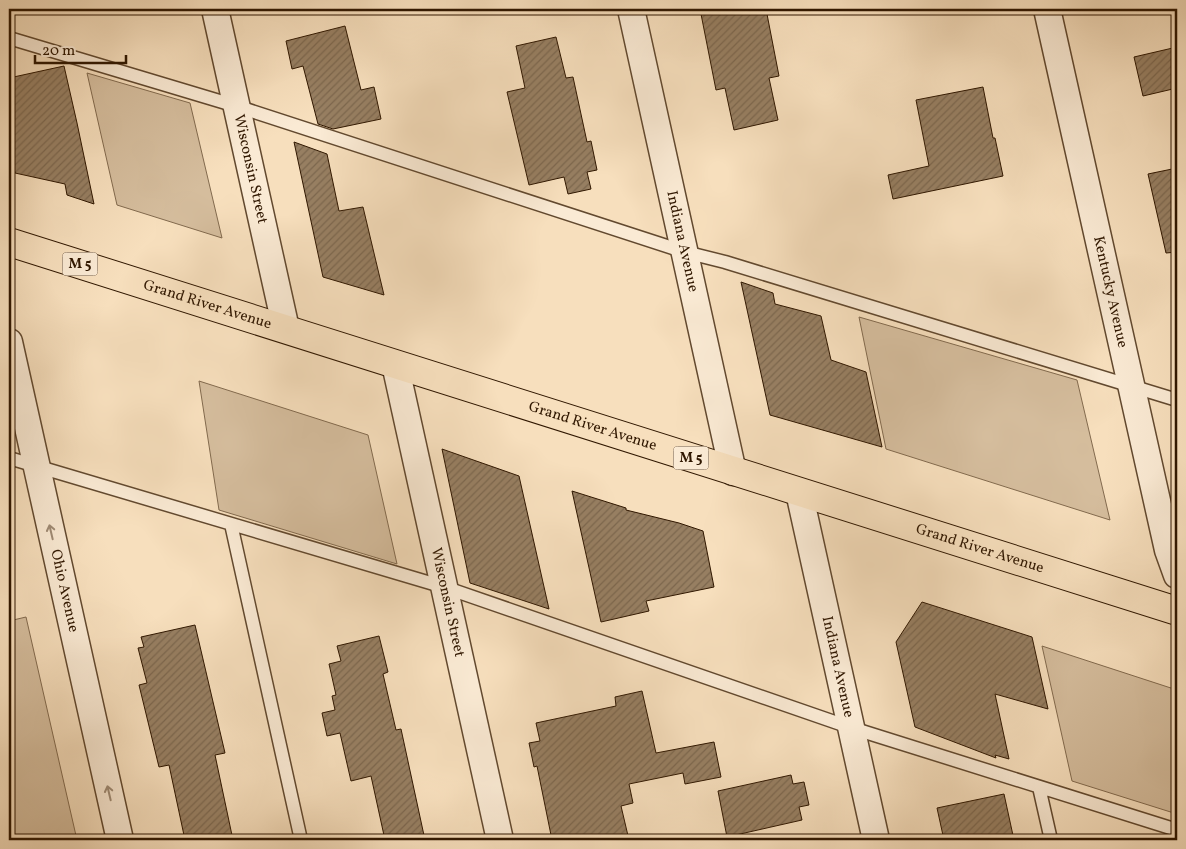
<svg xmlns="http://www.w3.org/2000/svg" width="1186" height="849" font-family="Vollkorn,serif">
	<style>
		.green { fill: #d5bd9d; stroke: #826a4e }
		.building { fill: url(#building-hatch); stroke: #301700 }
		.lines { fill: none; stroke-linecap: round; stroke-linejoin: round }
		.service-casing { stroke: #62492f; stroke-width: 15 }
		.minor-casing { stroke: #62492f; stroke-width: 29 }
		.primary-casing { stroke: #301700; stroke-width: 30 }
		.service { stroke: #faead4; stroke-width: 12 }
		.minor { stroke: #faead4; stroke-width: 26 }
		.primary { stroke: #f7dfbd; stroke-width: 28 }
		.oneway { stroke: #9f8b75 }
		.labels { text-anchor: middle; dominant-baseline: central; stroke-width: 5; stroke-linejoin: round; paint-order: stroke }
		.shield { fill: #faead4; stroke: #6d5640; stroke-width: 1 }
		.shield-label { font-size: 14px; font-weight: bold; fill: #301700 }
		.street-label { font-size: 15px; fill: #301700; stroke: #faead4 }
	</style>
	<defs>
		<pattern id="building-hatch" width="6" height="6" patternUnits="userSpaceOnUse" patternTransform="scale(1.25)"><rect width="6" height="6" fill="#977f62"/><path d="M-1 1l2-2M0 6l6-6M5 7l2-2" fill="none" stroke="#7c674e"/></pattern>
	</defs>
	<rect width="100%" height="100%" fill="#f7dfbd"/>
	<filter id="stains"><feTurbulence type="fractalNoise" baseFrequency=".004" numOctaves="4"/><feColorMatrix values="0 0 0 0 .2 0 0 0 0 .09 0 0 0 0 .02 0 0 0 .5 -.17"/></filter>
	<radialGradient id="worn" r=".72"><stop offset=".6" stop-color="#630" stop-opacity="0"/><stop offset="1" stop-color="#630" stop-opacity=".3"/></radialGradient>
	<!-- green -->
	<path class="green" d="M87 73 190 103 222 238 117 205Z
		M859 317 1077 380 1110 520 886 449Z
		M199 381 368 435 397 564 219 510Z
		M26 617 77 840H9V621Z
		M1042 646 1177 690V814L1072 781Z"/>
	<!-- building -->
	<path class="building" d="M700 9H766L779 76 769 78 778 120 734 130 725 88 716 90Z
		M345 26 361 90 374 87 381 119 333 129 318 124 303 66 292 69 286 41Z
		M556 37 566 78 573 77 587 142 591 141 597 170 587 172 591 189 568 194 564 177 529 185 507 92 525 88 516 46Z
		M1177 47V88L1143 96 1134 57Z
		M64 66 77 123 94 204 67 195 65 184 15 173 9 143V78Z
		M983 87 993 138H995L1003 176 893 199 888 175 929 166 916 100Z
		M294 142 327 154 339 211 363 207 384 295 323 277Z
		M1177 168V252L1166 253 1148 174Z
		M741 282 773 293 775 304 821 316 831 360 866 372 882 447 770 415Z
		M442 449 519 476 549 609 470 583Z
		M572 491 626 508V510L679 523 703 531 714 587 646 601 649 611 601 622Z
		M922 602 1032 637 1048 709 995 694 1009 759 995 755 996 758 915 727 896 642Z
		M195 625 225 753 215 755 233 840H185L169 765 159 767 139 685 147 683 138 648 144 647 141 637Z
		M379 636 388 672 383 674 396 730 401 729 425 840H385L371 776 351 781 340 733 327 736 322 713 335 710 332 696 336 695 329 664 341 661 337 646Z
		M642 691 656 753 714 742 721 777 685 784 683 773 629 784 633 803 621 806 629 840H552L537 766 534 767 529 743 540 741 536 723 616 706 615 697Z
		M791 775 793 784 804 782 809 805 799 807 802 820 727 837 718 791Z
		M1004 794 1014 840H944L937 808Z"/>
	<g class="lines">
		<defs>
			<path id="service" d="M9 38 236 106 685 252 725 262 1177 400
				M9 458 444 587 852 728 1177 830
				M231 524 301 840
				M1039 787 1051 840"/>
			<g id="minor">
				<path id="s1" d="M215 9 286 329"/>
				<path id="s2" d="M631 9 733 472"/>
				<path id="s3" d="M1047 9 1168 550 1177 575"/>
				<path id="s4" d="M9 342 120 840"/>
				<path id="s5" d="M395 364 500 840"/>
				<path id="s6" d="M799 492 876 840"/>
			</g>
			<g id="primary">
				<path id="s7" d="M9 242 1177 611"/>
			</g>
		</defs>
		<!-- service casing -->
		<use href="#service" class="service-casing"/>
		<!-- minor casing -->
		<use href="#minor" class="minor-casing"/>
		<!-- primary casing -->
		<use href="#primary" class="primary-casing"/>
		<!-- service -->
		<use href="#service" class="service"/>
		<!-- minor -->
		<use href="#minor" class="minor"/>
		<!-- primary -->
		<use href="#primary" class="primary"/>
	</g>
	<!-- one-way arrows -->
	<defs><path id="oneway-shaft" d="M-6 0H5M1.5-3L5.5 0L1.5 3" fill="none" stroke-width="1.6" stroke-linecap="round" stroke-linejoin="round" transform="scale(1.25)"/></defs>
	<g class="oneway">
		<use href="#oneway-shaft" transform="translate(51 532) rotate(-103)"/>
		<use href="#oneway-shaft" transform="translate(109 793) rotate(-103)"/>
	</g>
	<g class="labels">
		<!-- shield labels -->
		<g class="shield">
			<rect x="62.5" y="252.5" width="35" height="23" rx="4"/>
			<rect x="673.5" y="446.5" width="35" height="23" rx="4"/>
		</g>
		<g class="shield-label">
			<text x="80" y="264">M 5</text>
			<text x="691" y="458">M 5</text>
		</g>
		<!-- street labels -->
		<g class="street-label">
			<text stroke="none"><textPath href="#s1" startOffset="164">Wisconsin Street</textPath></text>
			<text stroke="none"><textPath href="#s2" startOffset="238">Indiana Avenue</textPath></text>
			<text stroke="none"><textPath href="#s3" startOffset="290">Kentucky Avenue</textPath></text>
			<text stroke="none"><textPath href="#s7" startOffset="208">Grand River Avenue</textPath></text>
			<text stroke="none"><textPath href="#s7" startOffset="612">Grand River Avenue</textPath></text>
			<text stroke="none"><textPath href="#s7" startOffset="1018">Grand River Avenue</textPath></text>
			<text stroke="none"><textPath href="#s4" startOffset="255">Ohio Avenue</textPath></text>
			<text stroke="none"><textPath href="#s5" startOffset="244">Wisconsin Street</textPath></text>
			<text stroke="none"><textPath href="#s6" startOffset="179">Indiana Avenue</textPath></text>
		</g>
	</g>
	<!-- margin -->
	<rect width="1186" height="849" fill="none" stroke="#f7dfbd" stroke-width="30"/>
	<rect x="10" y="10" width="1166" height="829" fill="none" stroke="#301700" stroke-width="2.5"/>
	<rect x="15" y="15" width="1156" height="819" fill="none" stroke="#301700"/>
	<!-- scale -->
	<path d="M35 55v8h91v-8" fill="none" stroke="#301700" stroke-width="2.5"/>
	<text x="42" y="55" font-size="15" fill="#301700" stroke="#faead4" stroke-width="4" paint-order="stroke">20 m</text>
	<rect width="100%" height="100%" filter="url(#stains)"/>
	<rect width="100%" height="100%" fill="url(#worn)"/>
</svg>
